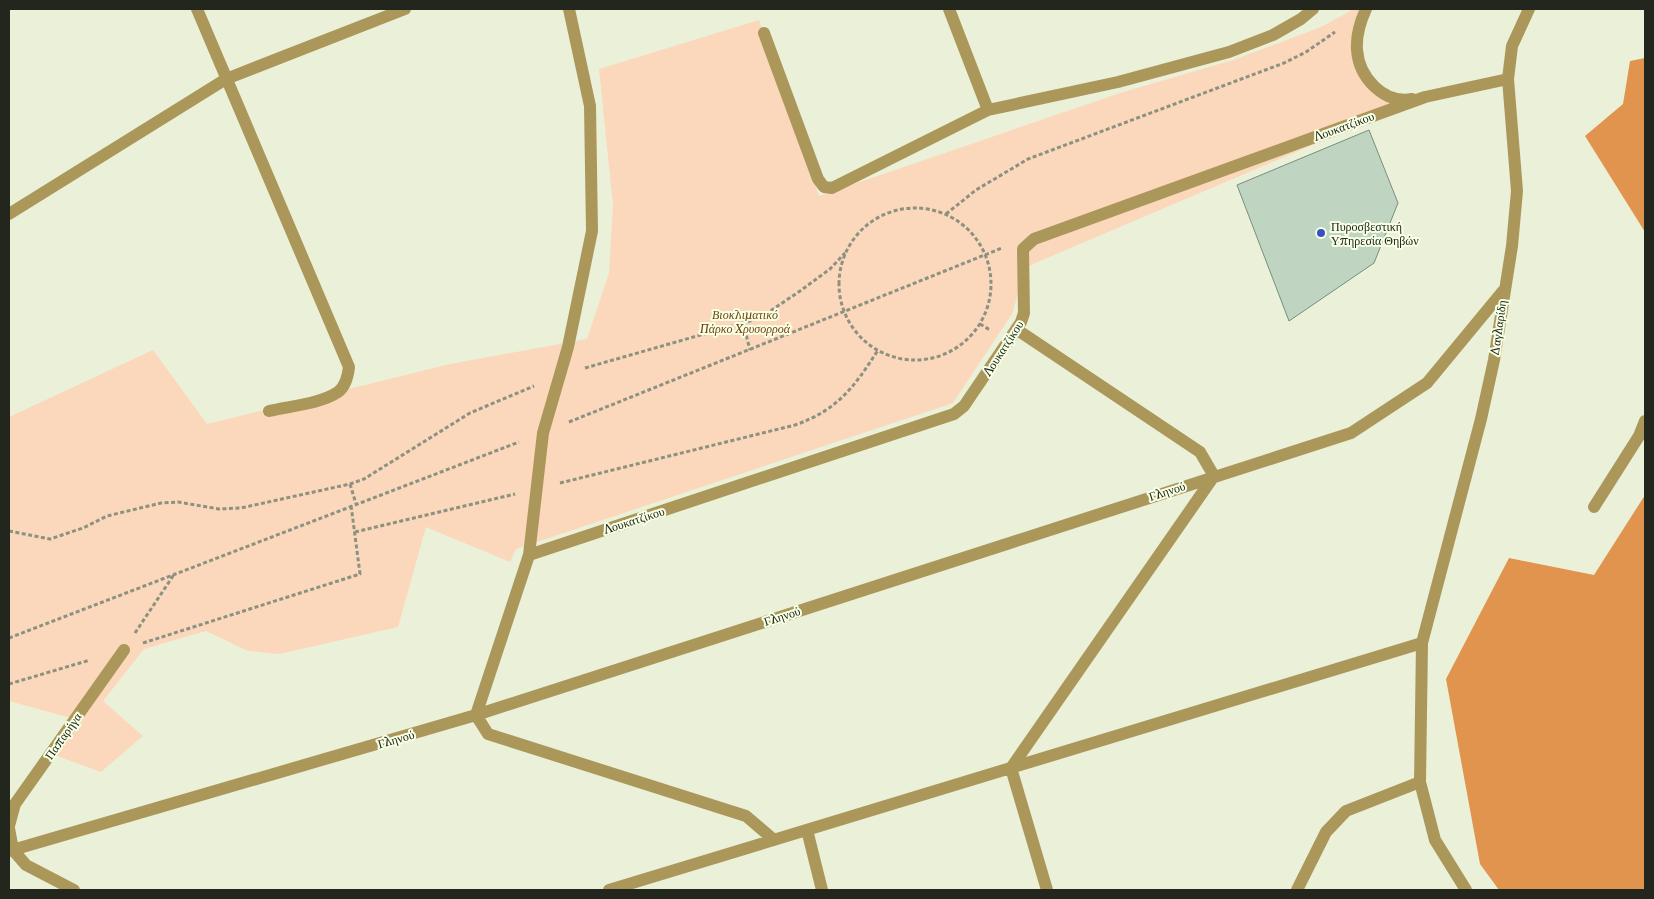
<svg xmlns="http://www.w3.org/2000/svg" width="1654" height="899" font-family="Merriweather,serif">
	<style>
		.green { fill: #fbd8bb }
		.forest { fill: #e0944e }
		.building { fill: #bfd5c2; stroke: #798d7c }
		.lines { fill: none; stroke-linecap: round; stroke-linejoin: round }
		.path { stroke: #8c9180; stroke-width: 3; stroke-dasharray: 4 2.5; stroke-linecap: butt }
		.minor { stroke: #ac975b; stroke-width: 12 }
		.poi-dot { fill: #3852c4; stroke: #f7ffe5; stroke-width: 2 }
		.labels { text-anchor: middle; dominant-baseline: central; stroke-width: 4; stroke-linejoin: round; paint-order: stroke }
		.street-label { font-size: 12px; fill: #23261d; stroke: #f7ffe5 }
		.poi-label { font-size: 12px; fill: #23261d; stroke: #f7ffe5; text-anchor: start }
		.park-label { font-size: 12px; font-style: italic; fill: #75430e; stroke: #f7ffe5 }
	</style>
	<rect width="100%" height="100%" fill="#eaf1d8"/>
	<!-- green -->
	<path class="green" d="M1354 9H1366L1359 26 1363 71 1388 96 1425 97 1026 267 1012 314 953 403 516 549 510 562 426 527 398 627 279 654 248 651 206 631 144 649 103 701 143 736 101 772 49 753 78 720 9 701V417L153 350 207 424 450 364 587 339 609 273 613 205 599 69 759 20 819 196 1120 93 1233 60 1321 27Z"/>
	<!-- forest -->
	<path class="forest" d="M1645 58V232L1585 136 1623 104 1630 61Z
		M1645 495V890H1499L1480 864 1446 679 1509 558 1594 575Z"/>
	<!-- building -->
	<path class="building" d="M1369 130 1398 203 1374 263 1289 321 1237 185Z"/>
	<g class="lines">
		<!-- path -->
		<path class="path" d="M839 284a76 76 0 1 1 152 0a76 76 0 1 1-152 0Z
			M946 214 976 190 1028 159 1284 63 1306 52 1335 32
			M743 323 750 350
			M980 324 990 330
			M585 368 760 318 800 291 830 269 845 253
			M569 422 1002 248
			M560 483 795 425C838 410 855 386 878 350
			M350 484 356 504
			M9 531 50 539 83 528 107 516 161 503 178 502 219 509 241 508 350 484 364 479 470 413 534 386
			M355 532 515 494
			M135 633 175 573
			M9 638 519 442
			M143 643 360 574 351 505
			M9 684 90 660"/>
		<!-- minor -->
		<path class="minor" d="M197 9 349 367C348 376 346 386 338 392 320 404 290 406 269 411
			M949 9 988 110
			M1366 9C1360 22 1356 36 1357 50 1359 77 1383 104 1412 99
			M764 33 818 179 824 187 832 188 988 110 1118 82 1229 52 1273 35 1301 19 1313 9
			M9 214 226 79 405 9
			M1016 329 1200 452 1214 476 1011 768 1047 890
			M1594 507 1639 436 1645 421
			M529 555 954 414 964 406 1021 322 1024 313 1023 249 1034 239 1425 97 1508 79
			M476 715 529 555 543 433 568 347 592 231 590 106 569 9
			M476 715 488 734 746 816 774 840
			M9 826 15 804 124 650
			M9 828 13 850 26 865 74 890
			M807 830 822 890
			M9 851 476 715 1351 433 1427 383 1503 291
			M609 890 1422 643
			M1297 890 1326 832 1346 811 1420 782
			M1466 890 1435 840 1420 782 1422 643 1481 419 1494 360 1512 246 1517 191 1508 79 1512 46 1529 9"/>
	</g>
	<!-- markers -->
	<circle class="poi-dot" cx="1321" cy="233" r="5"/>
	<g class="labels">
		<!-- street labels -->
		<g class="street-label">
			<text transform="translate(1344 126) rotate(-20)">Λουκατζίκου</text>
			<text transform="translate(1498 328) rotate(-82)">Δαγλαρίδη</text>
			<text transform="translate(1003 348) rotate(-57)">Λουκατζίκου</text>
			<text transform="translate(1167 491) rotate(-18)">Γληνού</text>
			<text transform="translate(634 520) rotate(-18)">Λουκατζίκου</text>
			<text transform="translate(782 616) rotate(-18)">Γληνού</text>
			<text transform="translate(63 736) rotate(-55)">Παπαρήγα</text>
			<text transform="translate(396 739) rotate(-16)">Γληνού</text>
		</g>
		<!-- poi labels -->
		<g class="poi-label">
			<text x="1331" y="226">Πυροσβεστική<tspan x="1331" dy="14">Υπηρεσία Θηβών</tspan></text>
		</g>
		<!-- park labels -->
		<g class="park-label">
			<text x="745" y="314">Βιοκλιματικό<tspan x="745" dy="14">Πάρκο Χρυσορροά</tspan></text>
		</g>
	</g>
	<!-- border -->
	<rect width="1654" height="899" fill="none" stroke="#23261d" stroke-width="20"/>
</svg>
